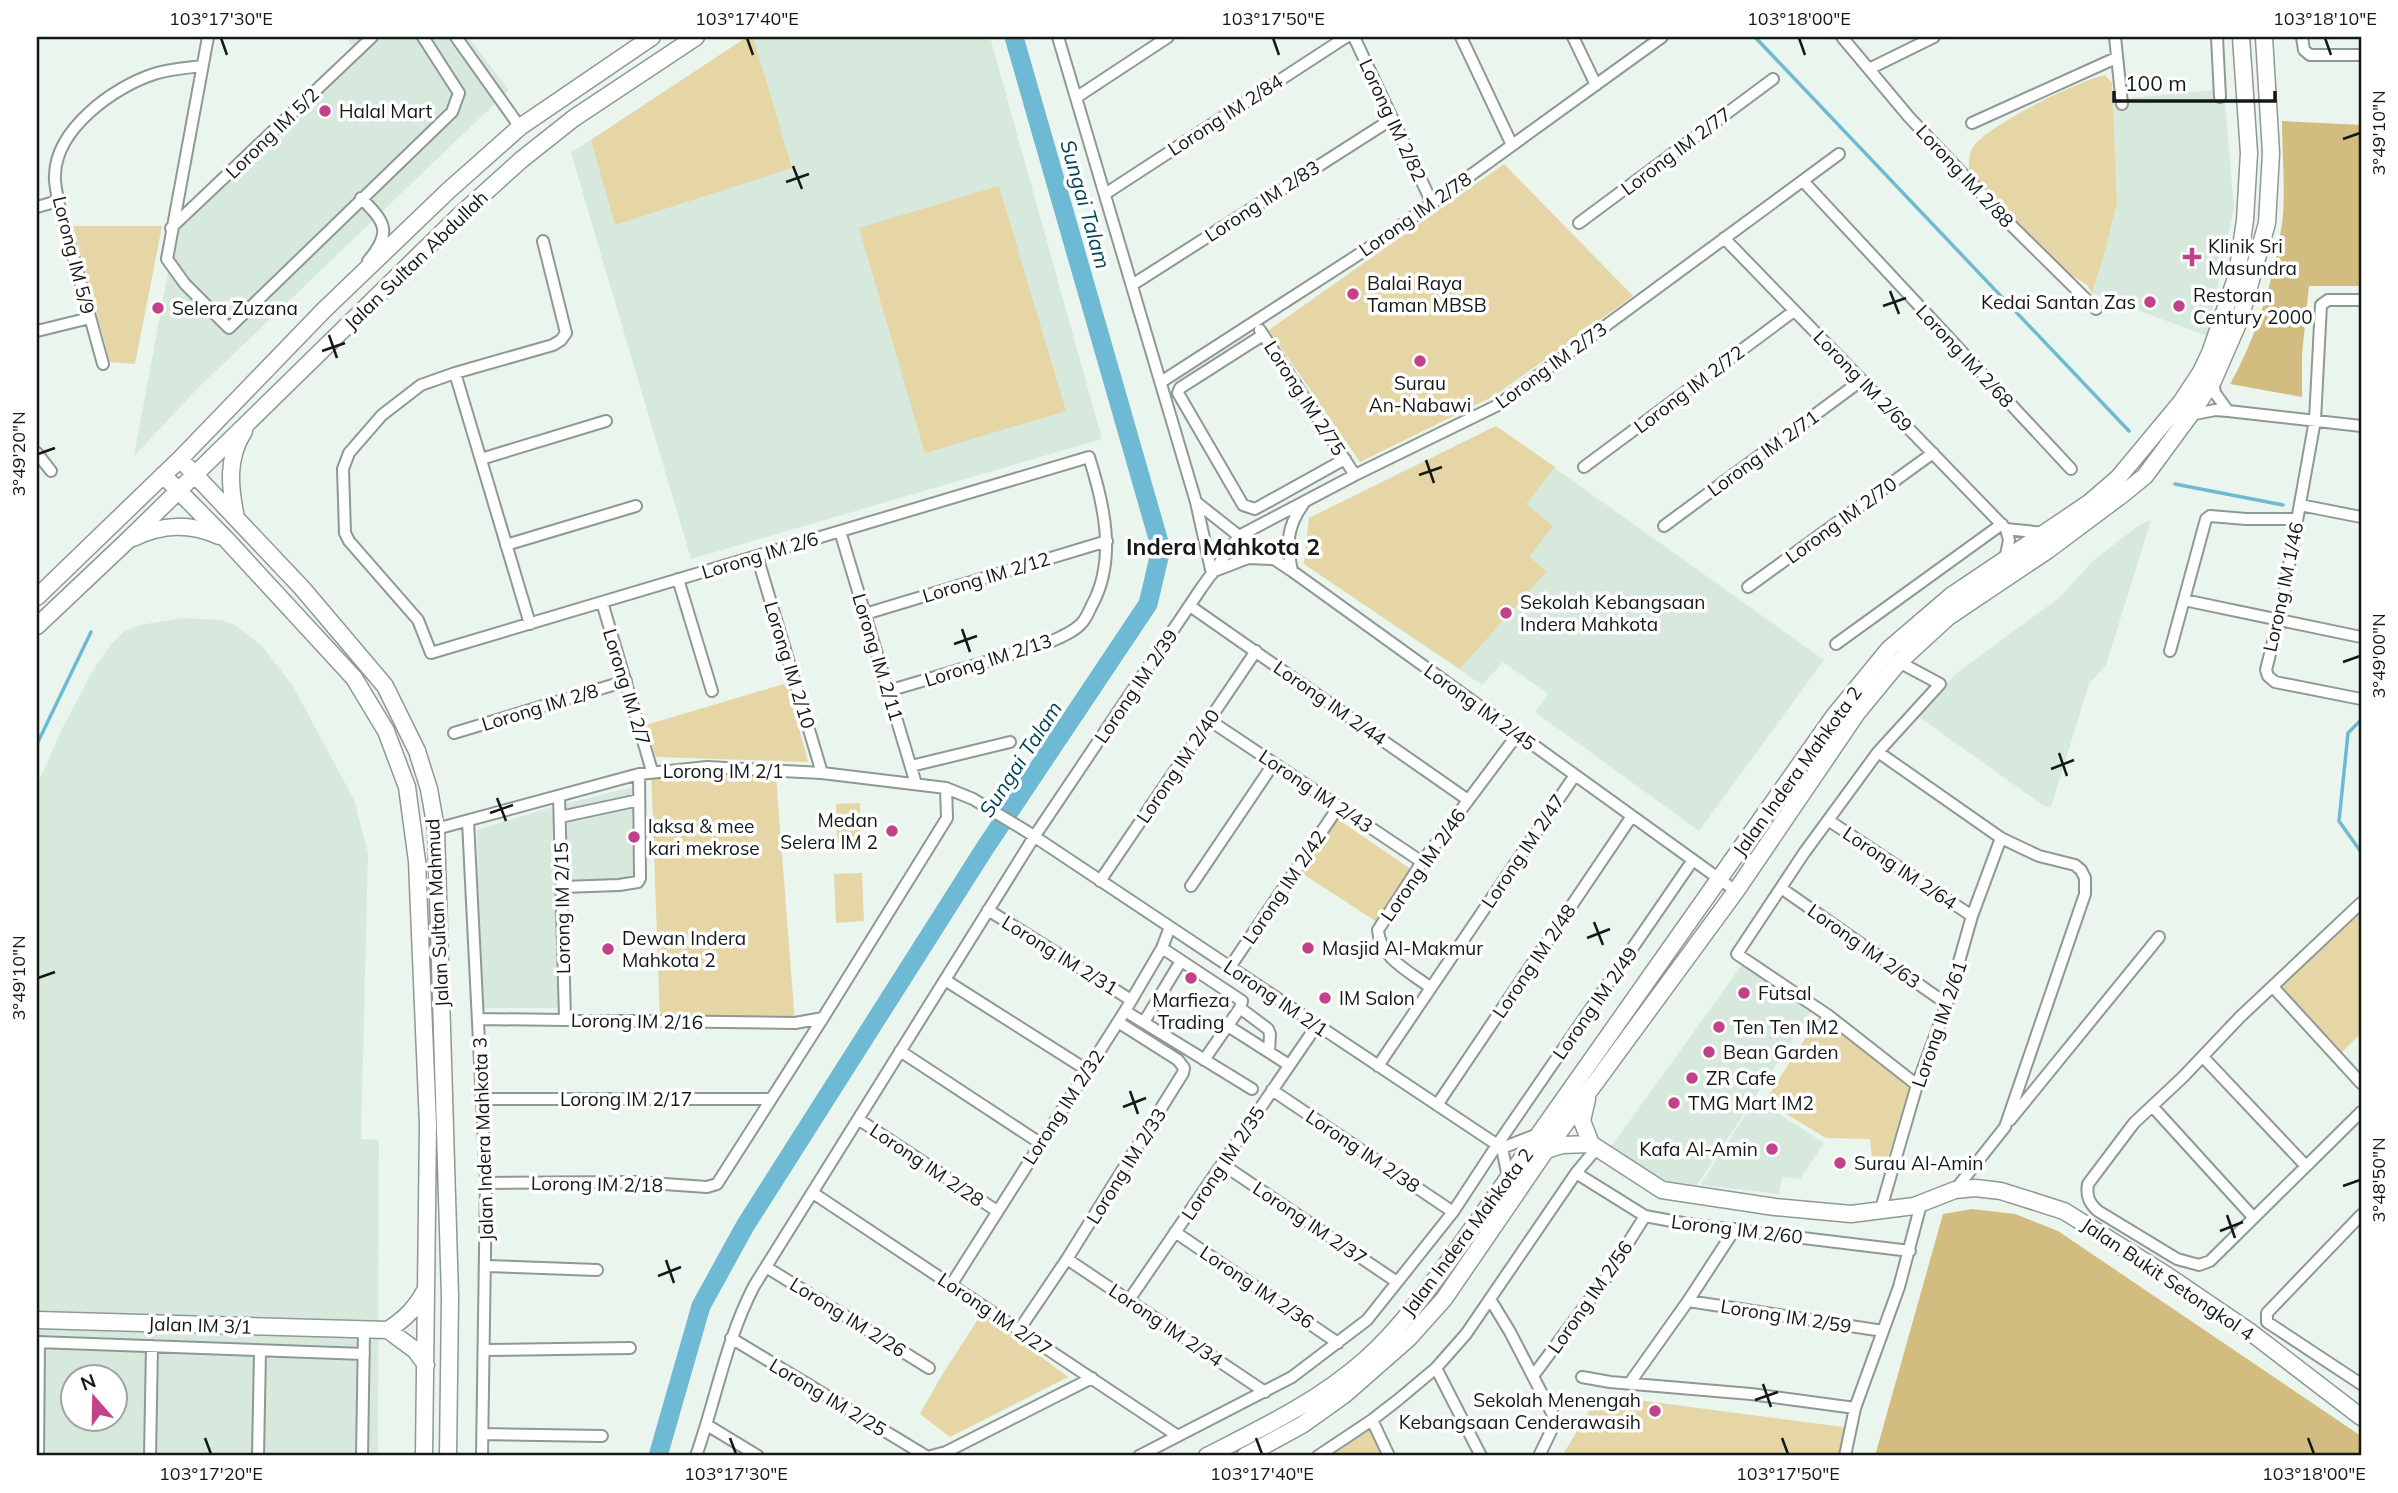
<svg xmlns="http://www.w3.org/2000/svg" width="2398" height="1493" font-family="Mulish,sans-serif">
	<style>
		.built { fill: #d7e9dd; fill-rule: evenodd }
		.green { fill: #e6d5a5 }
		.forest { fill: #d3bc7f }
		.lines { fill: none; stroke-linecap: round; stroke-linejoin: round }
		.stream { stroke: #6eb9d4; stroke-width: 3.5 }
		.river { stroke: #6eb9d4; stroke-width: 19 }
		.street-casing { stroke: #8f9993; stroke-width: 14 }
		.secondary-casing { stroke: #8f9993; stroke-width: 19 }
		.street { stroke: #fff; stroke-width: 10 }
		.secondary { stroke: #fff; stroke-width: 16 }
		.ticks { fill: none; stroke: #141816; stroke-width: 2.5 }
		.poi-dot { fill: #c34188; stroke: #fff; stroke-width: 2.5 }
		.labels { text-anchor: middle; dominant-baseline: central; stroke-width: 7; stroke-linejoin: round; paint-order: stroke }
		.poi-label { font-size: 19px; fill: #141816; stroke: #fff; text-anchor: start }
		.street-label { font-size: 19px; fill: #141816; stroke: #fff }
		.water-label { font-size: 21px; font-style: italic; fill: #004457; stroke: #fff }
		.quarter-label { font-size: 23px; font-weight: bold; fill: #141816; stroke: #fff }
		.neatline { fill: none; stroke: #141816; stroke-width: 2.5 }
		.ticks-label { font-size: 18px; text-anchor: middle; fill: #141816 }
	</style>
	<rect width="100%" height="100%" fill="#eaf5ed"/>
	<!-- built -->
	<path class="built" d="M345 37H468L509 90 197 389 134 456 179 213 353 47Z
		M747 37H990L1102 439 691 559 571 153Z
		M2224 89 2234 208 2207 336 2092 293 2106 248 2117 203 2112 100Z
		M1496 426 1824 660 1699 831 1535 712 1548 694 1503 662 1482 685 1304 564 1309 518Z
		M2151 520 2106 665 2089 684 2051 807 2044 806 1915 714 1958 672 2059 598 2093 561 2139 525Z
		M182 618 221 620 235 625 262 646 293 686 354 800 368 853 361 1139 379 1140 378 1456H37V785L61 731 93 670 112 643 124 632 140 625ZM74 1378H116V1420H74Z
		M645 784 647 881 558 887 562 1008H481L477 830 548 808Z
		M1744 962 1813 1009 1697 1185 1657 1182 1608 1151Z
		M1756 1099 1824 1143 1800 1179 1782 1177 1779 1194 1700 1185Z"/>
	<!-- green -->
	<path class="green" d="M747 37H753L792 168 615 225 591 140Z
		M2105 75 2112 83 2117 203 2106 248 2092 293 2087 285 2070 274 1969 174C1969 164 1968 155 1973 147 1988 125 2078 81 2105 75Z
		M1504 164 1633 296 1494 396 1360 462 1269 330Z
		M999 186 1066 411 925 453 859 228Z
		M73 226H162L135 364 110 362Z
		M1496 426 1555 467 1526 504 1553 526 1529 557 1547 571 1460 669 1304 564 1309 518Z
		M787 683 808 762 656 757 646 725Z
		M707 768 776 776 795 1023 660 1021 651 770Z
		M860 803 861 842 837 843 836 804Z
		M1336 818 1412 870 1377 922 1303 874Z
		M862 873 864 921 836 923 834 874Z
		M2361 903V1033L2337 1057 2273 987Z
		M1819 1017 1911 1085 1888 1157H1872L1870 1139 1826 1138 1765 1101Z
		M982 1313 1068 1377 950 1437 920 1414 942 1375Z
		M1599 1395 1851 1428 1843 1456H1562Z
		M1370 1427 1382 1456H1327Z"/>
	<!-- forest -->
	<path class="forest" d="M2282 121 2361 125V286H2309L2302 354V397L2230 384C2257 337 2274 278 2282 224 2286 192 2282 154 2282 121Z
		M1972 1209 2015 1214 2058 1231 2361 1436V1456H1875L1943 1214Z"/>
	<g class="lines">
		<!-- stream -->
		<path class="stream" d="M1755 37 2129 431
			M2175 484 2283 505
			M2361 720 2348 733 2339 821 2361 852
			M37 744 91 632"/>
		<!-- river -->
		<path class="river" d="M658 1456 701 1306 745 1226 985 848 1148 604 1161 549 1014 37"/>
		<defs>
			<path id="street" d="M208 37 167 259 185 284 229 328 452 112 459 93 423 37
				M456 37 520 127
				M1058 37 1196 502 1212 574
				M1354 37 1432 203
				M1461 37 1512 145
				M1573 37 1596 85
				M1842 37 1909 117 2012 226 2096 309
				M2115 37 2122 104
				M2217 37 2220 97
				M2302 37 2304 50 2310 55H2361
				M1869 69 1934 37
				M1077 97 1168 37
				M1972 123 2116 58
				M1803 181 2071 469
				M1105 194 1346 37
				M361 198C385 222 393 232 368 261
				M37 207 58 201
				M1579 223 1773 79
				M171 228 372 37
				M1724 238 2006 529 2009 540 2005 560
				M543 241 566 333 561 340 553 345 455 373 421 385 382 415 349 453 343 469 345 533 349 541 418 620 431 653 1089 457C1104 504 1117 559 1092 605 1089 611 1086 619 1081 624 1071 634 1056 639 1043 645L888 691
				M1132 285 1392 119
				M2361 300H2328L2321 305 2315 420 2281 610 2266 670 2268 676 2275 682 2361 699
				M1260 330 1355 475
				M37 331 90 318
				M1263 335 1180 388 1178 393 1243 505 1255 509 1345 459
				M103 364 58 201C57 192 54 182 55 174 57 128 114 87 154 74 169 69 186 68 202 66
				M455 373 530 624
				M2213 381 2215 393 2228 411
				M1161 382 1381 240 1662 37
				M2190 415 2215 410 2228 411 2361 426
				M37 453 51 471
				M481 459 606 421
				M1584 467 1794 311
				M1196 502 1239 536 1292 571 1736 891
				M2300 505 2361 517
				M1664 526 1862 380
				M2006 529 2045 533
				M840 531 916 784
				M506 545 636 506
				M757 556 822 773
				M1217 570 1248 558 1271 559
				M1292 571C1286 543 1287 526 1304 503
				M678 579 712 691
				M1748 587 1933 453
				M2184 600 2361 637
				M602 602 652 771
				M1190 606 1468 800
				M865 614 1107 541
				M1836 644 2002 524
				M2170 651 2206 519 2210 516 2246 519H2297
				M1899 662 1940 684 1878 752 1804 853 1737 954 1829 1016 1917 1085
				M1209 720 1422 862
				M454 733 626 681
				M1878 752 2001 838 2039 856 2075 865 2081 870 2085 878V894L2005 1127 1955 1190
				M911 766 1010 742
				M559 796 565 1019
				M560 817 639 800
				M1828 820 1972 916
				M468 821 486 1183 482 1456
				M436 829 639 774 707 767 822 773 946 788 973 799 1026 831 1502 1148 1508 1177
				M1100 881 1256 651
				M1191 886 1274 763
				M563 887 619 885 638 882 640 878 639 774
				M1781 888 1947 1004
				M2361 903 2240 1017 2183 1077 2134 1123 2088 1184C2086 1196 2089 1203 2098 1211L2177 1259 2199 1265 2210 1261 2361 1112
				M988 910 1131 1000
				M1162 948 1242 1001 1240 1008 1204 1060
				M1230 967 1339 806
				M945 980 1087 1070
				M2273 987 2361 1083
				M1431 988C1410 972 1380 958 1378 930L1422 862 1517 735
				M1240 1008 1268 1029 1270 1034 1269 1052
				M1125 1011 1252 1089
				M823 1018 947 818 946 788
				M480 1019 795 1023 823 1018 717 1184 707 1187 636 1182 486 1183
				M1144 1022 1181 961
				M1228 1026 1289 1065
				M900 1051 1040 1143
				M2203 1057 2305 1165
				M1378 1066 1575 775
				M1272 1090 1453 1212
				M482 1099H771
				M1437 1105 1632 816
				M2152 1106 2253 1217
				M858 1119 997 1211
				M2010 1120 2159 937
				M1502 1148 1538 1134
				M1222 1164 1397 1282
				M1576 1173 1645 1216 1688 1224 1910 1251
				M813 1193 1178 1436
				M1880 1212 1917 1085 1947 1004 1972 916 2001 838
				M2361 1215 2267 1313V1322L2361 1384
				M1175 1232 1338 1343
				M1067 1259 1265 1392
				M486 1266 597 1270
				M766 1267 929 1368
				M951 1285 1125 1011 1162 948 1170 927
				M1490 1299 1510 1332 1553 1415V1427L1539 1456
				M1129 1300 1317 1025
				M1688 1301 1883 1331
				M1019 1330 1067 1259 1183 1073 1184 1068 1178 1060 1118 1022
				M731 1338 926 1456
				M37 1342 364 1354
				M485 1350 630 1348
				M1436 1368 1481 1456
				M1533 1376 1608 1275 1645 1216
				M1582 1377 1610 1382 1751 1394 1855 1408
				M1629 1384 1688 1301 1735 1229
				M1372 1420 1389 1456
				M707 1425 758 1456
				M483 1434 602 1436
				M38 1456 39 1342
				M150 1456 152 1346
				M258 1456 260 1351
				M362 1456 364 1330
				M696 1456C716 1399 726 1340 754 1286L1034 837 1202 587 1239 536 1355 475 1498 405 1839 154
				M931 1456 946 1452 1092 1378
				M1139 1456 1292 1377 1367 1320 1453 1212 1497 1145 1693 860
				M1318 1456 1372 1420 1399 1399 1436 1368 1466 1334 1576 1173 1596 1149
				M1845 1456 1855 1408 1899 1287 1921 1204"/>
			<path id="secondary" d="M180 459 302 588 385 686 417 751 429 789 436 829 450 1297 448 1456
				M163 475 225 538 354 678 386 731 407 787 417 861 428 1125 424 1456
				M236 518C230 488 226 459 244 431
				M133 538C163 524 189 523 219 536
				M37 597 180 459 324 310 448 191 520 127 652 37
				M37 626 127 541 459 216 521 160 574 118 696 37
				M1587 1099 1582 1121 1591 1144 1662 1190 1775 1207 1851 1214 1914 1206 1955 1190 1975 1188 2001 1191 2064 1211 2165 1274 2249 1331 2361 1417
				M1546 1150 1562 1145 1591 1144
				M37 1320 388 1330 415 1350 426 1365
				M388 1330C406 1318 416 1308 426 1289
				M1207 1456C1262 1428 1319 1401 1366 1359 1408 1322 1446 1264 1480 1218L1834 716 1889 649 1951 596 2089 503 2118 478 2182 401 2201 372 2210 353 2237 275 2245 220 2249 153 2241 37
				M1245 1456 1302 1425 1344 1395 1409 1338 1444 1299 1546 1150 1736 891 1857 713 1899 662 1948 617 2048 550 2123 494 2145 476 2190 415 2213 381 2240 319 2267 223 2271 153 2264 37"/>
		</defs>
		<!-- street casing -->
		<use href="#street" class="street-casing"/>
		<!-- secondary casing -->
		<use href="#secondary" class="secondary-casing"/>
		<!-- street -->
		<use href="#street" class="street"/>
		<!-- secondary -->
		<use href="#secondary" class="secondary"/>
	</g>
	<!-- ticks -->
	<path class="ticks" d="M221 38 227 55M747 38 753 55M1273 38 1279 55M1799 38 1805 55M2325 38 2331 55M2343 139 2360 133M793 166 802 189M786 182 809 174M1890 291 1899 314M1883 306 1906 298M329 335 337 358M322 351 345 343M38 454 55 448M1426 460 1434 483M1419 475 1442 467M962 629 970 652M954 644 977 636M2343 662 2360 656M2059 753 2067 776M2051 769 2074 760M497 798 506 821M490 813 513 805M1594 922 1603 945M1587 938 1610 929M38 978 55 972M1130 1091 1138 1114M1123 1107 1146 1098M2343 1186 2360 1180M2227 1215 2235 1238M2220 1231 2243 1222M666 1260 674 1283M658 1276 681 1267M1763 1384 1771 1407M1755 1400 1778 1392M205 1438 211 1454M730 1438 736 1454M1256 1438 1262 1454M1782 1438 1788 1454M2308 1438 2314 1454"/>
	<!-- markers -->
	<g class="poi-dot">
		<circle cx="325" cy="111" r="7"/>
		<path d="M2188.5 246.5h7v7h7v7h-7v7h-7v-7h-7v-7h7z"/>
		<circle cx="1353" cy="294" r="7"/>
		<circle cx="2150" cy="302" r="7"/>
		<circle cx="2179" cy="306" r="7"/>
		<circle cx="158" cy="308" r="7"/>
		<circle cx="1420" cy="361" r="7"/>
		<circle cx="1506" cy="613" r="7"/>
		<circle cx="892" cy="831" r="7"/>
		<circle cx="634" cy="837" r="7"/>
		<circle cx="1308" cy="948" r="7"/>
		<circle cx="608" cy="949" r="7"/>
		<circle cx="1191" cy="978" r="7"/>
		<circle cx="1744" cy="993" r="7"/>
		<circle cx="1325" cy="998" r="7"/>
		<circle cx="1719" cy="1027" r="7"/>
		<circle cx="1709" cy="1052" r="7"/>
		<circle cx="1692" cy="1078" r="7"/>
		<circle cx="1674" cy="1103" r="7"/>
		<circle cx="1772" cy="1149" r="7"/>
		<circle cx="1840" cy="1163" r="7"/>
		<circle cx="1655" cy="1411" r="7"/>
	</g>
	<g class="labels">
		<!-- poi labels -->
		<g class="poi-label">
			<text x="339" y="111">Halal Mart</text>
			<text x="2208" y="246">Klinik Sri<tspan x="2208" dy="22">Masundra</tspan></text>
			<text x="1367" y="283">Balai Raya<tspan x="1367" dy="22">Taman MBSB</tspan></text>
			<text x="2193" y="295">Restoran<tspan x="2193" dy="22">Century 2000</tspan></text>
			<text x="2136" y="302" text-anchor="end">Kedai Santan Zas</text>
			<text x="172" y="308">Selera Zuzana</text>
			<text x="1420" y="383" text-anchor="middle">Surau<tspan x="1420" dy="22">An-Nabawi</tspan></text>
			<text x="1520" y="602">Sekolah Kebangsaan<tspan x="1520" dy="22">Indera Mahkota</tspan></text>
			<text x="878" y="820" text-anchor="end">Medan<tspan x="878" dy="22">Selera IM 2</tspan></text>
			<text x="648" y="826">laksa &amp; mee<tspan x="648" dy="22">kari mekrose</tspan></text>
			<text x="622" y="938">Dewan Indera<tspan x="622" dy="22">Mahkota 2</tspan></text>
			<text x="1322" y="948">Masjid Al-Makmur</text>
			<text x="1758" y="993">Futsal</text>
			<text x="1339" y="998">IM Salon</text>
			<text x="1191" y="1000" text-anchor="middle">Marfieza<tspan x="1191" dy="22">Trading</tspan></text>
			<text x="1733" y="1027">Ten Ten IM2</text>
			<text x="1723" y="1052">Bean Garden</text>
			<text x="1706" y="1078">ZR Cafe</text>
			<text x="1688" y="1103">TMG Mart IM2</text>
			<text x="1758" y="1149" text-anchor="end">Kafa Al-Amin</text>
			<text x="1854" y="1163">Surau Al-Amin</text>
			<text x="1641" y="1400" text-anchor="end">Sekolah Menengah<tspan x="1641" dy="22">Kebangsaan Cenderawasih</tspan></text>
		</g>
		<!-- street labels -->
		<g class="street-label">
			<text transform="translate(1225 115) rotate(-33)">Lorong IM 2/84</text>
			<text transform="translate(1393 120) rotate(65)">Lorong IM 2/82</text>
			<text transform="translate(272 133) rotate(-44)">Lorong IM 5/2</text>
			<text transform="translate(1676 151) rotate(-37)">Lorong IM 2/77</text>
			<text transform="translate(1965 176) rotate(47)">Lorong IM 2/88</text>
			<text transform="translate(1262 201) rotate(-33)">Lorong IM 2/83</text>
			<text transform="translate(1415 214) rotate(-35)">Lorong IM 2/78</text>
			<text transform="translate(74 255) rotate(76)">Lorong IM 5/9</text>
			<text transform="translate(416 260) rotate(-44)">Jalan Sultan Abdullah</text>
			<text transform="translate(1965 356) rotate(47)">Lorong IM 2/68</text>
			<text transform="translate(1551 365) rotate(-36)">Lorong IM 2/73</text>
			<text transform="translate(1863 381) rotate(46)">Lorong IM 2/69</text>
			<text transform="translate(1689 389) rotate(-37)">Lorong IM 2/72</text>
			<text transform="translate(1305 398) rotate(57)">Lorong IM 2/75</text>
			<text transform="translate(1763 453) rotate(-36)">Lorong IM 2/71</text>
			<text transform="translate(1841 520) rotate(-36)">Lorong IM 2/70</text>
			<text transform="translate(760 555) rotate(-17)">Lorong IM 2/6</text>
			<text transform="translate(986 577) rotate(-17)">Lorong IM 2/12</text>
			<text transform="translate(2283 587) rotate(-78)">Lorong IM 1/46</text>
			<text transform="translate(878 657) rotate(73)">Lorong IM 2/11</text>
			<text transform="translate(988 660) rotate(-18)">Lorong IM 2/13</text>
			<text transform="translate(790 665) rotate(73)">Lorong IM 2/10</text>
			<text transform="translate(1136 686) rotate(-56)">Lorong IM 2/39</text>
			<text transform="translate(627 687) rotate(73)">Lorong IM 2/7</text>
			<text transform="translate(1330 703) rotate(35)">Lorong IM 2/44</text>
			<text transform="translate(540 707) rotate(-17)">Lorong IM 2/8</text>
			<text transform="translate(1480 707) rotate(36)">Lorong IM 2/45</text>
			<text transform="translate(1178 766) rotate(-56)">Lorong IM 2/40</text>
			<text x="723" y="771">Lorong IM 2/1</text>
			<text transform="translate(1797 771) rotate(-54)">Jalan Indera Mahkota 2</text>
			<text transform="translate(1316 791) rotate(34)">Lorong IM 2/43</text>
			<text transform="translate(1523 851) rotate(-56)">Lorong IM 2/47</text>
			<text transform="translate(1423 865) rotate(-55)">Lorong IM 2/46</text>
			<text transform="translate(1900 868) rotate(34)">Lorong IM 2/64</text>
			<text transform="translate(1284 887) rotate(-56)">Lorong IM 2/42</text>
			<text transform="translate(562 908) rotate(-91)">Lorong IM 2/15</text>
			<text transform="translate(437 913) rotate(-93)">Jalan Sultan Mahmud</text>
			<text transform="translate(1864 946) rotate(35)">Lorong IM 2/63</text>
			<text transform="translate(1060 955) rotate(32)">Lorong IM 2/31</text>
			<text transform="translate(1534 961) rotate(-56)">Lorong IM 2/48</text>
			<text transform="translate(1276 998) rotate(34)">Lorong IM 2/1</text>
			<text transform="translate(1595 1003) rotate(-55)">Lorong IM 2/49</text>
			<text transform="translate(637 1021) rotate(1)">Lorong IM 2/16</text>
			<text transform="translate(1939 1024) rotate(-71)">Lorong IM 2/61</text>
			<text x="626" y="1099">Lorong IM 2/17</text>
			<text transform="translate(1063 1107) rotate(-57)">Lorong IM 2/32</text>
			<text transform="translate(483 1139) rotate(-92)">Jalan Indera Mahkota 3</text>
			<text transform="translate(1363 1151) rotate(34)">Lorong IM 2/38</text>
			<text transform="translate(1223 1163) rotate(-56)">Lorong IM 2/35</text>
			<text transform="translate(927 1165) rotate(34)">Lorong IM 2/28</text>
			<text transform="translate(1126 1166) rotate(-58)">Lorong IM 2/33</text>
			<text transform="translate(597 1184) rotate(1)">Lorong IM 2/18</text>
			<text transform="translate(1310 1223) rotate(34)">Lorong IM 2/37</text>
			<text transform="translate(1737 1229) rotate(7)">Lorong IM 2/60</text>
			<text transform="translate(1467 1232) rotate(-53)">Jalan Indera Mahkota 2</text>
			<text transform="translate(2168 1279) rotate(34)">Jalan Bukit Setongkol 4</text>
			<text transform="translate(1257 1287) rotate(34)">Lorong IM 2/36</text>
			<text transform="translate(1590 1297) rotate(-55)">Lorong IM 2/56</text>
			<text transform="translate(995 1314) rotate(34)">Lorong IM 2/27</text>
			<text transform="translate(1786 1316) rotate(9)">Lorong IM 2/59</text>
			<text transform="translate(848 1317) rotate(32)">Lorong IM 2/26</text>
			<text transform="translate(200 1325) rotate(2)">Jalan IM 3/1</text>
			<text transform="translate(1166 1325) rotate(34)">Lorong IM 2/34</text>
			<text transform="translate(828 1397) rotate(31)">Lorong IM 2/25</text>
		</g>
		<!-- water labels -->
		<g class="water-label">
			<text transform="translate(1086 204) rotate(74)">Sungai Talam</text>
			<text transform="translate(1020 759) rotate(-57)">Sungai Talam</text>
		</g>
		<!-- quarter labels -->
		<g class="quarter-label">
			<text x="1223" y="546">Indera Mahkota 2</text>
		</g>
	</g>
	<!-- border -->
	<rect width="2398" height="1493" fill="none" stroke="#ffffff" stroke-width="77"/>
	<!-- north arrow -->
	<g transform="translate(94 1398) rotate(340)"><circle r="33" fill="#ffffff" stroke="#a1a3a2" stroke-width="2"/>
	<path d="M0-5L12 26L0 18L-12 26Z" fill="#c34188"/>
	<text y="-10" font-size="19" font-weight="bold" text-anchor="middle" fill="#141816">N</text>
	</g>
	<!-- scale -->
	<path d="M2114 91v10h161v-10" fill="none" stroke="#141816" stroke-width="3.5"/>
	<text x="2125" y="91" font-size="21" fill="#141816" stroke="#ffffff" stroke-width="5" paint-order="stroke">100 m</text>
	<rect x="38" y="38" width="2322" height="1416" class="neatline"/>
	<g class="ticks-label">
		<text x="221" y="25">103°17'30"E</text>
		<text x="747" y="25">103°17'40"E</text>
		<text x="1273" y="25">103°17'50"E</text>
		<text x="1799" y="25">103°18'00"E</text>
		<text x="2325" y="25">103°18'10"E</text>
		<text transform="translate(2379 133) rotate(-90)" y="6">3°49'10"N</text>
		<text transform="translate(19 454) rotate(-90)" y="6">3°49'20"N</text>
		<text transform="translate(2379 656) rotate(-90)" y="6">3°49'00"N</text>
		<text transform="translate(19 978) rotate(-90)" y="6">3°49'10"N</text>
		<text transform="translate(2379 1180) rotate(-90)" y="6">3°48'50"N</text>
		<text x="211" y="1480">103°17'20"E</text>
		<text x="736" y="1480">103°17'30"E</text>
		<text x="1262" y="1480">103°17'40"E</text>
		<text x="1788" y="1480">103°17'50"E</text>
		<text x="2314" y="1480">103°18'00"E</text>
	</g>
</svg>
